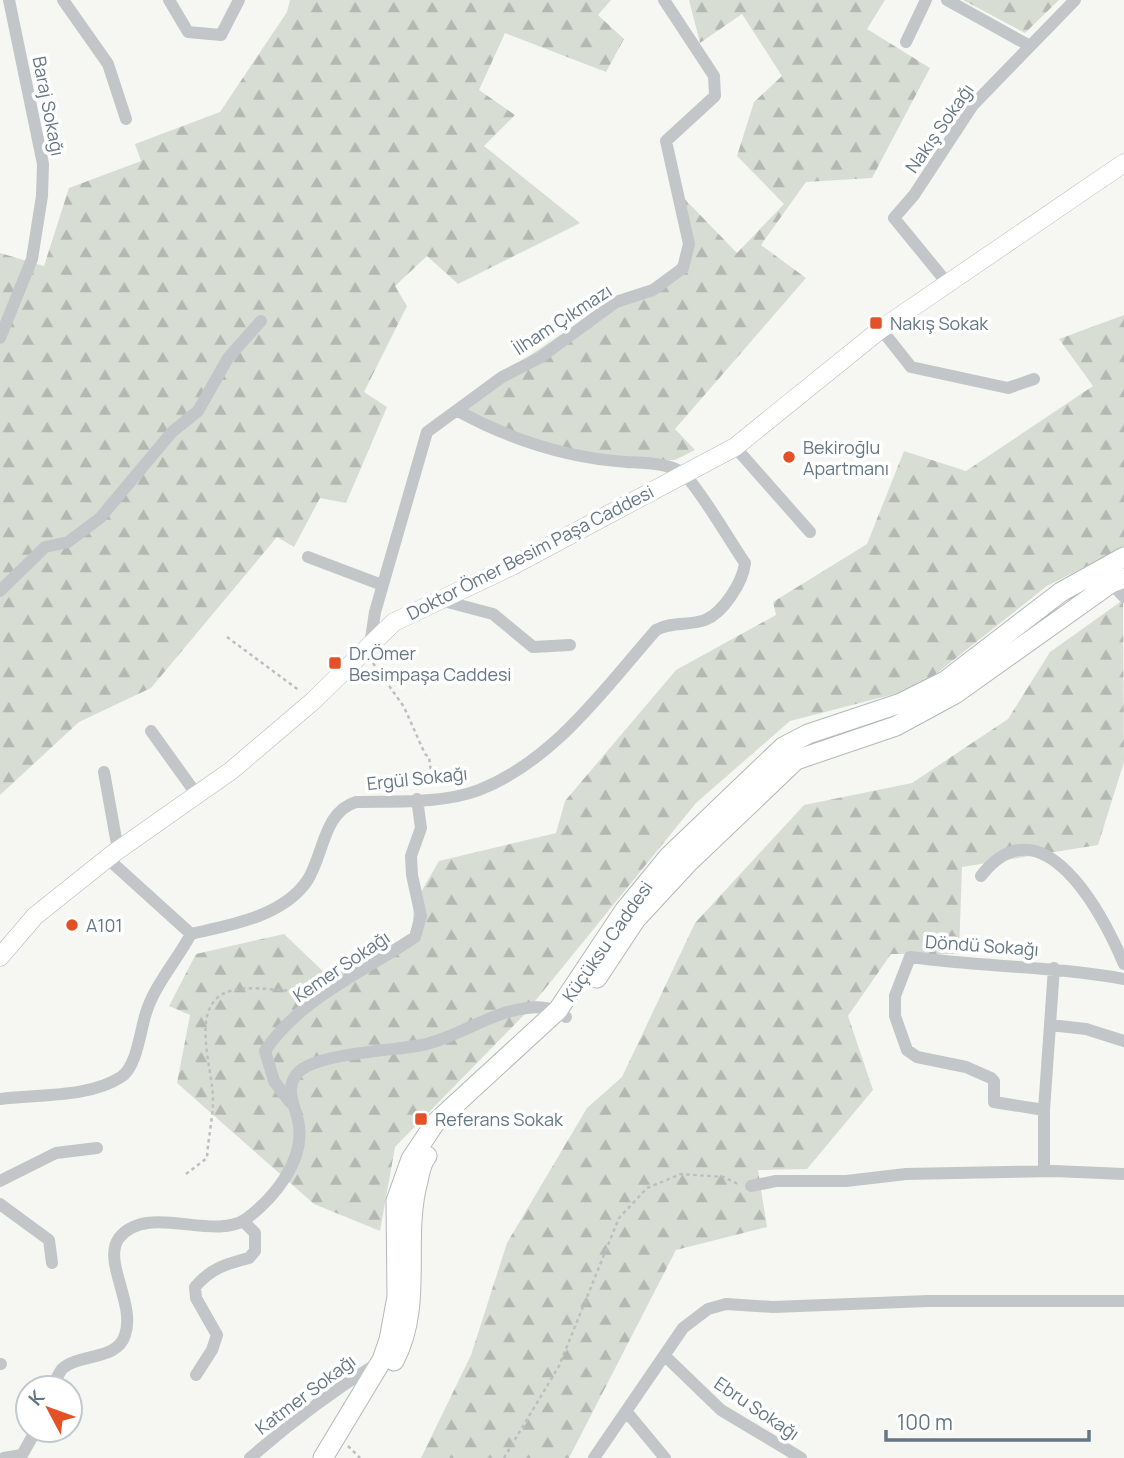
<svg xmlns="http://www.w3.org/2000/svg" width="1124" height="1458" font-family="Manrope,sans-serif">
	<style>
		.forest { fill: url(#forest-firs) }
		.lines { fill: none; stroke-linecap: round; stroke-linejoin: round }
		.secondary-casing { stroke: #b4babe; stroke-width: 19 }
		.primary-casing { stroke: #b3b8bb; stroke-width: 21 }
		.path { stroke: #bcbec0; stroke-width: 2.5; stroke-dasharray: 3.5 3.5; stroke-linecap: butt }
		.street { stroke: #c2c6c9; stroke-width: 12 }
		.secondary { stroke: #fff; stroke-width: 18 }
		.primary { stroke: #fff; stroke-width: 19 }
		.poi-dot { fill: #e35226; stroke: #fff; stroke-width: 2.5 }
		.labels { text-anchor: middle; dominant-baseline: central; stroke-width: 7; stroke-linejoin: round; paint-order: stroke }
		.street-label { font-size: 18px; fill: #657784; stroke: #fff }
		.poi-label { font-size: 18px; fill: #657784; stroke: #fff; text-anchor: start }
	</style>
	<defs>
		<pattern id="forest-firs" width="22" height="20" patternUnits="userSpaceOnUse" patternTransform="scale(1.75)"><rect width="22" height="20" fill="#d8ddd4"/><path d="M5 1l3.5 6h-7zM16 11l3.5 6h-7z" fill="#b3b8b2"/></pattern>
	</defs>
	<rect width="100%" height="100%" fill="#f6f7f3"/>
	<!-- forest -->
	<path class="forest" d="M290 0H611L598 15 624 39 606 72 505 33 479 90 515 115 484 146 580 223 458 284 427 256 395 286 407 306 364 392 387 407 346 503 320 498 294 547 277 537 151 688 79 722 0 795V253L44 266 69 188 141 161 135 144 220 112 287 12Z
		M689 0H885L867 29 930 68 872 178 806 182 761 245 806 278 675 429 695 450 675 460H585L453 407 614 299 659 285 689 251 673 187 737 253 784 204 737 156 754 102 782 76 742 14 700 43Z
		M963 0H1059L1025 33Z
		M1124 315V547L1047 586 918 688 790 721 696 803 523 1016 395 1147 380 1231 314 1204 177 1083 190 1015 169 1006 196 954 284 934 327 975 361 964 412 934 414 904 439 861 556 833 565 801 676 670 776 615 773 602 867 544 904 451 966 471 1093 386 1059 339Z
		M1123 600 1124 762 1098 845 962 867 959 954H891L848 1016 873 1090 807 1169 758 1170 767 1227 676 1250 569 1458H421L471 1355 507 1243 587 1108 622 1077 695 923 804 805 912 783 1008 719 1050 652Z"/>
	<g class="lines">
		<defs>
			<path id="secondary" d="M0 957 35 916 114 853 232 770 313 701 394 622 512 566 735 447 881 329 1124 163"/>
			<path id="primary" d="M597 978 636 919 687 864 796 760 896 726 955 694 1111 583 1124 578
				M394 1361C424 1305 402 1240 418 1181 420 1172 421 1163 427 1156
				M323 1458 382 1360 389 1340 397 1297 396 1201 411 1159 435 1123 558 1010 624 911 669 856 783 747 808 734 901 703 945 681 1061 592 1124 557"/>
		</defs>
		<!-- secondary casing -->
		<use href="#secondary" class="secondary-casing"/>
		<!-- primary casing -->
		<use href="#primary" class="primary-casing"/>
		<!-- path -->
		<path class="path" d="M227 637 300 691
			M373 663 404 707 425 754 429 757 433 786
			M186 1174 207 1158C208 1140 212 1122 213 1104 215 1072 186 1004 230 991 254 984 282 993 306 990
			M348 1446 360 1458
			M504 1458 559 1366 619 1218 647 1188 681 1174 723 1177 740 1185"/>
		<!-- street -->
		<path class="street" d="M63 0 108 64 126 119
			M169 0 188 32 221 35 239 0
			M947 0 1030 46
			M906 42 926 0
			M948 284 894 218 914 195 973 105 1075 0
			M881 329 911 367 1008 388 1034 379
			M0 338 32 259 42 196 43 164 9 0
			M735 447 810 532
			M308 557 382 585
			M1107 579 1124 597
			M0 591 45 547 68 542 100 518 172 432 198 411 228 358 261 321
			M440 600 493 614 533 647 570 645
			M370 645 375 612 427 432 502 377 541 357 616 302 653 290 683 268 689 244 666 141 715 96 714 76 664 0
			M151 731 197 795
			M104 772 118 850
			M107 858 191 934
			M981 876C1042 798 1102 913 1124 964
			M1050 1025 1086 1029 1124 1041
			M0 1099C37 1094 89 1098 121 1077 137 1067 140 1031 146 1013 154 986 177 960 191 934 230 925 282 917 307 881 324 855 323 812 356 802 395 801 442 804 479 790 555 760 605 688 656 630 672 621 689 626 705 620 723 613 743 582 745 563 729 540 702 492 684 474 672 463 643 463 627 462 567 458 511 440 458 411
			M290 1102 274 1081 265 1051C299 999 365 971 415 937L421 916 412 875 411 856 421 828 417 799
			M1044 1110 1054 968
			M1044 1171V1110L994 1102V1081L991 1078 966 1067 917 1057 907 1050 895 1016V996L910 957C982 967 1053 966 1124 979
			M0 1181 56 1153 97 1148
			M751 1186 776 1181H846L906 1174 1054 1171 1124 1174
			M0 1204 49 1240 52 1263
			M665 1356 721 1410 801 1458
			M0 1364H1
			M196 1375 212 1350 217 1335 196 1298 195 1287C211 1268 226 1264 249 1258L255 1251V1233L243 1221
			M52 1388C55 1382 58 1374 62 1369 79 1353 117 1361 125 1335 136 1304 102 1261 119 1238 147 1202 213 1242 246 1219 273 1199 304 1162 299 1126 297 1108 284 1092 296 1075 311 1053 393 1051 422 1045 457 1038 490 1012 527 1008 540 1006 556 1008 566 1017
			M626 1411 665 1458
			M4 1458 22 1455 36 1430
			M250 1458C290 1423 331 1392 376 1364
			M594 1458 683 1328 708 1309 726 1304 773 1307 928 1301H1124"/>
		<!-- secondary -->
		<use href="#secondary" class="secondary"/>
		<!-- primary -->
		<use href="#primary" class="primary"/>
	</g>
	<!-- markers -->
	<g class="poi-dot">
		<rect x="869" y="316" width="14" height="14" rx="3.5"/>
		<circle cx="789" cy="457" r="7"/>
		<rect x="328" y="656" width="14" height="14" rx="3.5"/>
		<circle cx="72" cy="925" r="7"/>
		<rect x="414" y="1112" width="14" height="14" rx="3.5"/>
	</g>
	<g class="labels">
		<!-- street labels -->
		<g class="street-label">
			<text transform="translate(49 106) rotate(79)">Baraj Sokağı</text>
			<text transform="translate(939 128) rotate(-55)">Nakış Sokağı</text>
			<text transform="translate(562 319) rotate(-33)">İlham Çıkmazı</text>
			<text transform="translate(530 552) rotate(-27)">Doktor Ömer Besim Paşa Caddesi</text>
			<text transform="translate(417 778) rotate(-6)">Ergül Sokağı</text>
			<text transform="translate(607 941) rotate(-55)">Küçüksu Caddesi</text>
			<text transform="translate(982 945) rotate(4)">Döndü Sokağı</text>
			<text transform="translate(341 966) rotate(-34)">Kemer Sokağı</text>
			<text transform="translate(305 1394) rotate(-37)">Katmer Sokağı</text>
			<text transform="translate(757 1408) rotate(34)">Ebru Sokağı</text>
		</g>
		<!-- poi labels -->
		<g class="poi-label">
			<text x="890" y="323">Nakış Sokak</text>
			<text x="803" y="447">Bekiroğlu<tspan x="803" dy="21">Apartmanı</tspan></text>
			<text x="349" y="653">Dr.Ömer<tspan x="349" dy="21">Besimpaşa Caddesi</tspan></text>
			<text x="86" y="925">A101</text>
			<text x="435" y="1119">Referans Sokak</text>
		</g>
	</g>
	<!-- north arrow -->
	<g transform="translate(49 1409) rotate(311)"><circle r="33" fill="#ffffff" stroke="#c1c9ce" stroke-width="2"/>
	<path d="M0-5L12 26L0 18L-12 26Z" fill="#e35226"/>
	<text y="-10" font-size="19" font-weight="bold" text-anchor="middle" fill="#657784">K</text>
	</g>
	<!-- scale -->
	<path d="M886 1430v10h203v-10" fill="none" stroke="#657784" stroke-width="3.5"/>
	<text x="897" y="1430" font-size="21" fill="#657784" stroke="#ffffff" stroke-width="5" paint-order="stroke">100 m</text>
</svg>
